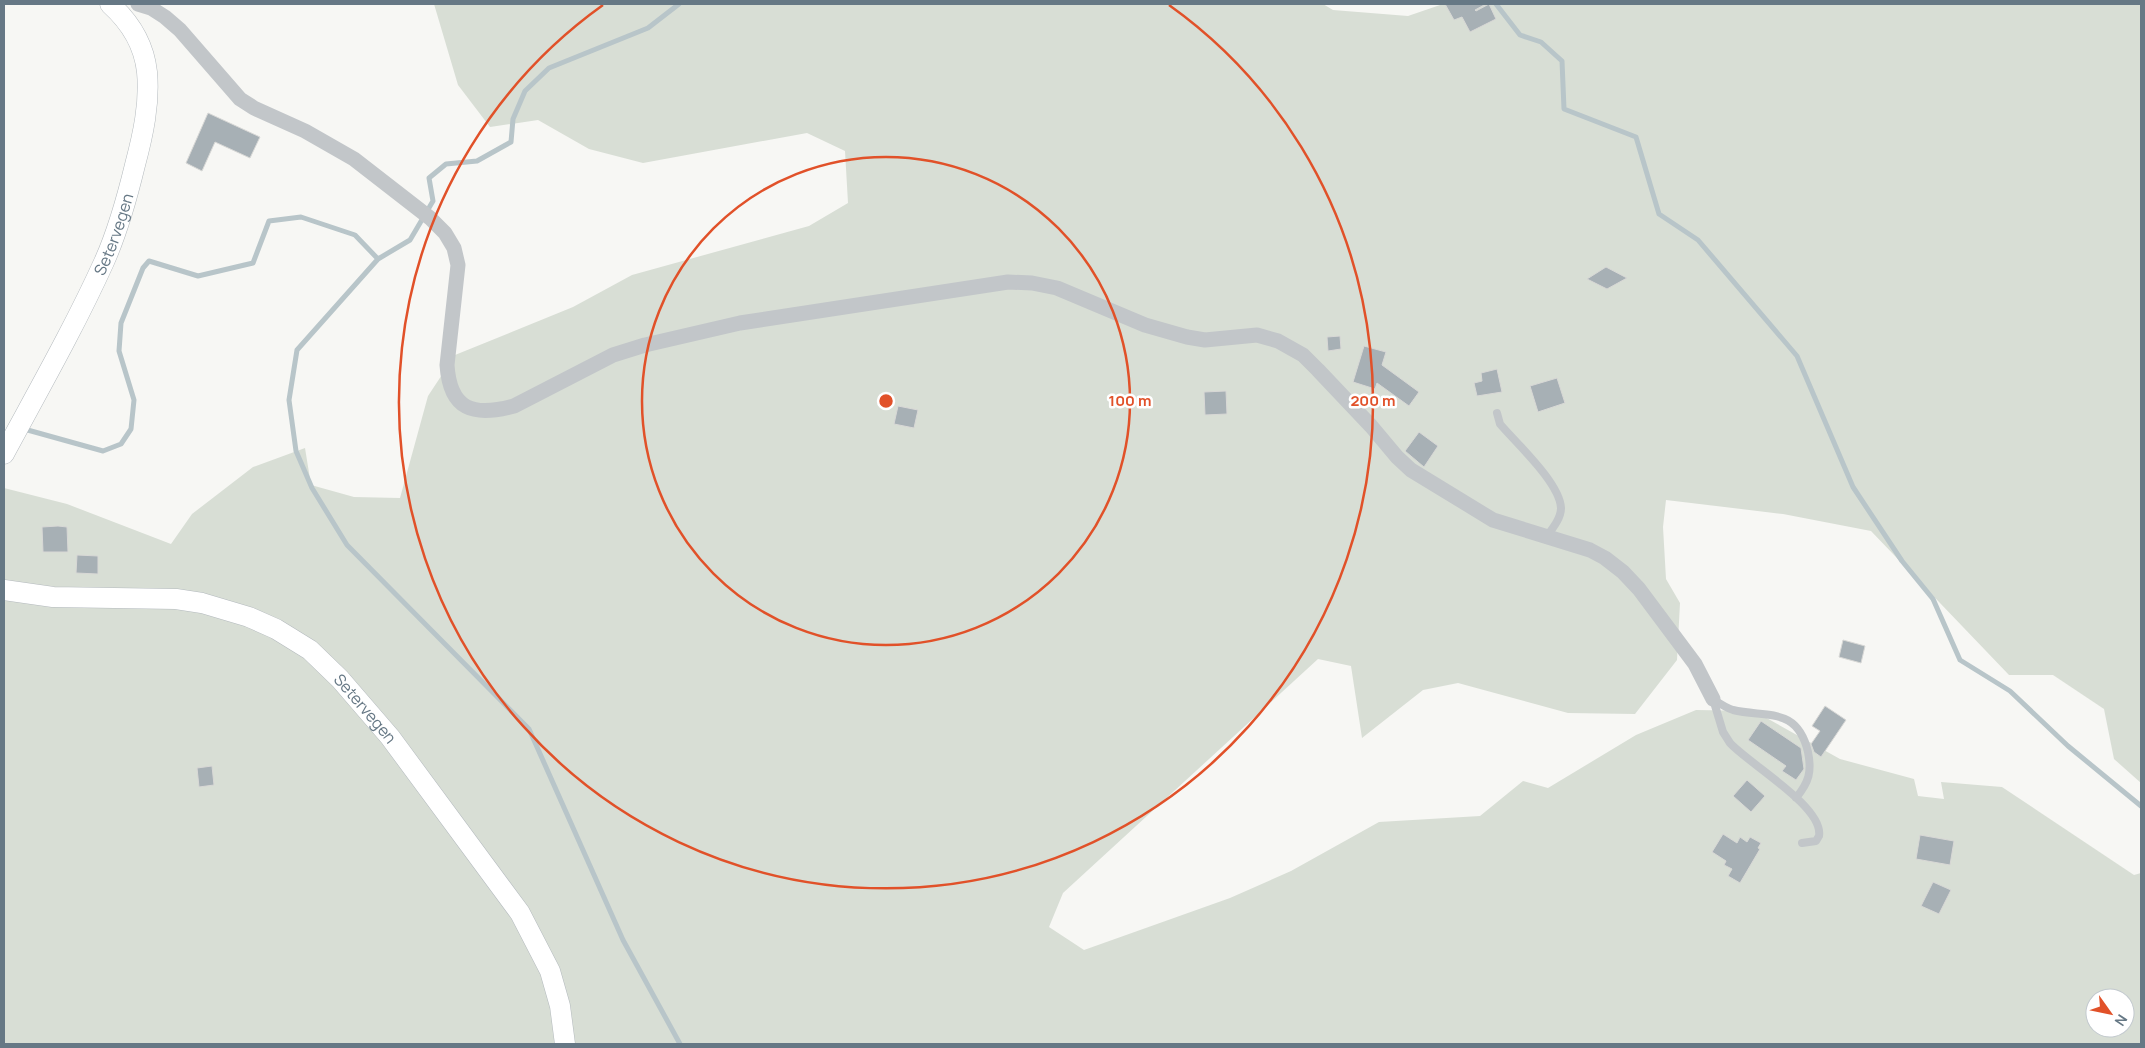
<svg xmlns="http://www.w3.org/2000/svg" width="2145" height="1048" font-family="Manrope,sans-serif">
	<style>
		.green { fill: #d8ded5; fill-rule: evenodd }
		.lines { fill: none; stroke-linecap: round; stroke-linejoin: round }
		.stream { stroke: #b8c5c9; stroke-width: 5 }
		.building { fill: #a7b0b5; stroke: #d8d8d6 }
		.secondary-casing { stroke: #b4babe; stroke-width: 21 }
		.lane { stroke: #c2c6c9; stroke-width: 8 }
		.street { stroke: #c2c6c9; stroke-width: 15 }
		.secondary { stroke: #fff; stroke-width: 20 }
		.ring { fill: none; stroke: #e15129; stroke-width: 2.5 }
		.labels { text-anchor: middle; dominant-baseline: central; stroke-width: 5; stroke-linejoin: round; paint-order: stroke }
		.street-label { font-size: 16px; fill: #667885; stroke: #fff }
		.centre { fill: #e15129; stroke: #fff; stroke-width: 2.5 }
		.ring-label { font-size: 15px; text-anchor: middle; font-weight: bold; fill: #e15129; stroke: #fff; stroke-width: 5; stroke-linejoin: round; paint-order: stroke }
	</style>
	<rect width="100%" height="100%" fill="#f7f7f4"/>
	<!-- green -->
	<path class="green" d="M434 4H1323L1333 10 1408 16 1443 4H2141V783L2114 759 2104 709 2053 675H2009L1871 531 1783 514 1666 500 1663 527 1666 579 1680 603 1677 660 1635 714 1568 713 1458 683 1423 690 1362 738 1351 666 1318 659 1063 893 1049 927 1084 950 1230 898 1291 871 1379 822 1480 816 1523 781 1548 788 1636 735 1696 710 1754 711 1840 759 1914 779 1918 796 1944 799 1941 782 2002 787 2134 875 2141 873V1044H4V488L67 504 171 544 192 514 253 467 305 448 311 485 354 497 400 498 428 396 455 355 573 307 632 275 809 226 848 203 845 151 807 133 643 163 589 149 538 120 490 127 458 85ZM2095 998H2125V1028H2095Z"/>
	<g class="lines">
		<!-- stream -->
		<path class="stream" d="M1496 4 1520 35 1541 42 1562 61 1564 109 1636 137 1659 214 1698 240 1797 356 1853 487 1902 561 1933 599 1960 660 2010 691 2068 746 2141 806
			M378 259 297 350 289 400 296 451 312 488 347 545 529 729 623 940 680 1044
			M24 429 103 451 121 444 131 429 134 400 119 351 121 323 143 268 149 261 198 276 253 263 269 221 301 217 355 235 378 259 410 240 433 201 429 178 446 164 477 161 511 142 513 119 525 91 549 68 648 28 679 4"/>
	</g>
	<!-- building -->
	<path class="building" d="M1445 4H1486L1475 10 1476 11 1489 4 1496 19 1470 32 1462 17 1454 20Z
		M208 113 260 137 250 158 215 142 202 171 186 163Z
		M1606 267 1627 278 1607 289 1587 279Z
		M1340 336 1341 349 1328 351 1327 337Z
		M1364 346 1386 352 1382 365 1419 392 1409 406 1377 383 1375 389 1353 382Z
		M1497 369 1502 392 1477 396 1474 383 1482 381 1481 373Z
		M1557 378 1565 403 1538 412 1530 386Z
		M1226 391 1227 414 1205 415 1204 392Z
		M898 406 918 410 914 428 894 424Z
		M1419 432 1438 446 1424 467 1405 451Z
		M58 526 67 527 68 552H43L42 527Z
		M77 555 98 556V574L76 573Z
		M1843 640 1865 646 1861 663 1839 657Z
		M1825 706 1846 720 1821 757 1814 752 1811 744 1820 731 1812 726Z
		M1761 721 1801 748 1804 769 1796 780 1782 771 1786 766 1748 740Z
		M212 766 214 785 199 787 197 768Z
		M1747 780 1765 796 1751 812 1733 796Z
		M1723 834 1737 843 1740 837 1747 842 1750 837 1761 843 1758 848 1760 849 1740 883 1728 876 1732 869 1724 865 1726 861 1712 852Z
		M1920 835 1954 841 1950 865 1916 859Z
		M1933 882 1951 890 1939 914 1921 906Z"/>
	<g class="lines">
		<defs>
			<g id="secondary">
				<path id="s1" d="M4 454C38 391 74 328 104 262 118 231 127 198 135 165 143 135 150 103 147 72 144 44 130 22 110 4"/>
				<path id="s2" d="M4 590 53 597 176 599 202 603 249 617 276 629 310 650 340 679 390 737 520 913 550 971 560 1006 565 1044"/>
			</g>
		</defs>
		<!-- secondary casing -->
		<use href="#secondary" class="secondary-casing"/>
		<!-- lane -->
		<path class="lane" d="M1497 413 1500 424C1517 444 1560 483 1561 508 1561 518 1553 528 1547 536
			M1713 699 1723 732 1730 743C1749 764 1824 807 1819 836L1816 841 1802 843
			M1713 699C1719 703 1726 708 1733 710 1766 718 1797 706 1808 752 1812 772 1809 782 1796 798"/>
		<!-- street -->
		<path class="street" d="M138 4 151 8 165 17 180 30 240 99 254 108 305 131 354 159 430 218 445 233 454 248 458 265 447 365C450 410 473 417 514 406L613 355 645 345 740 323 1008 282 1032 283 1057 288 1145 325 1187 337 1205 340 1257 335 1278 341 1303 355 1318 370 1371 426 1397 457 1411 470 1493 520 1590 550 1605 558 1623 572 1639 589 1695 664 1713 699"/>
		<!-- secondary -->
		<use href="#secondary" class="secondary"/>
	</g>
	<!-- distance rings -->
	<g class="ring">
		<circle cx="886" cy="401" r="244"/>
		<path d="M1169 5A487 487 0 1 1 603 5"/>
	</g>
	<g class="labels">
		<!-- street labels -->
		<g class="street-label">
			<text stroke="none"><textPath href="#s1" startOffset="246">Setervegen</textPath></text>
			<text stroke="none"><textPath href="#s2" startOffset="398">Setervegen</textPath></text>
		</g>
	</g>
	<circle cx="886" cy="401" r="8" class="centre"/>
	<g class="ring-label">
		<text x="1130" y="406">100 m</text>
		<text x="1373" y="406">200 m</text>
	</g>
	<!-- border -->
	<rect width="2145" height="1048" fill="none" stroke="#667885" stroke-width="10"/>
	<!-- north arrow -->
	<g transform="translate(2110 1013) rotate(123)"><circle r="24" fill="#ffffff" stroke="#c2c9ce"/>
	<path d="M0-4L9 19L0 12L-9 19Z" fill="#e15129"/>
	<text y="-8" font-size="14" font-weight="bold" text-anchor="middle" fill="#667885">N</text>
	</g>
</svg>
